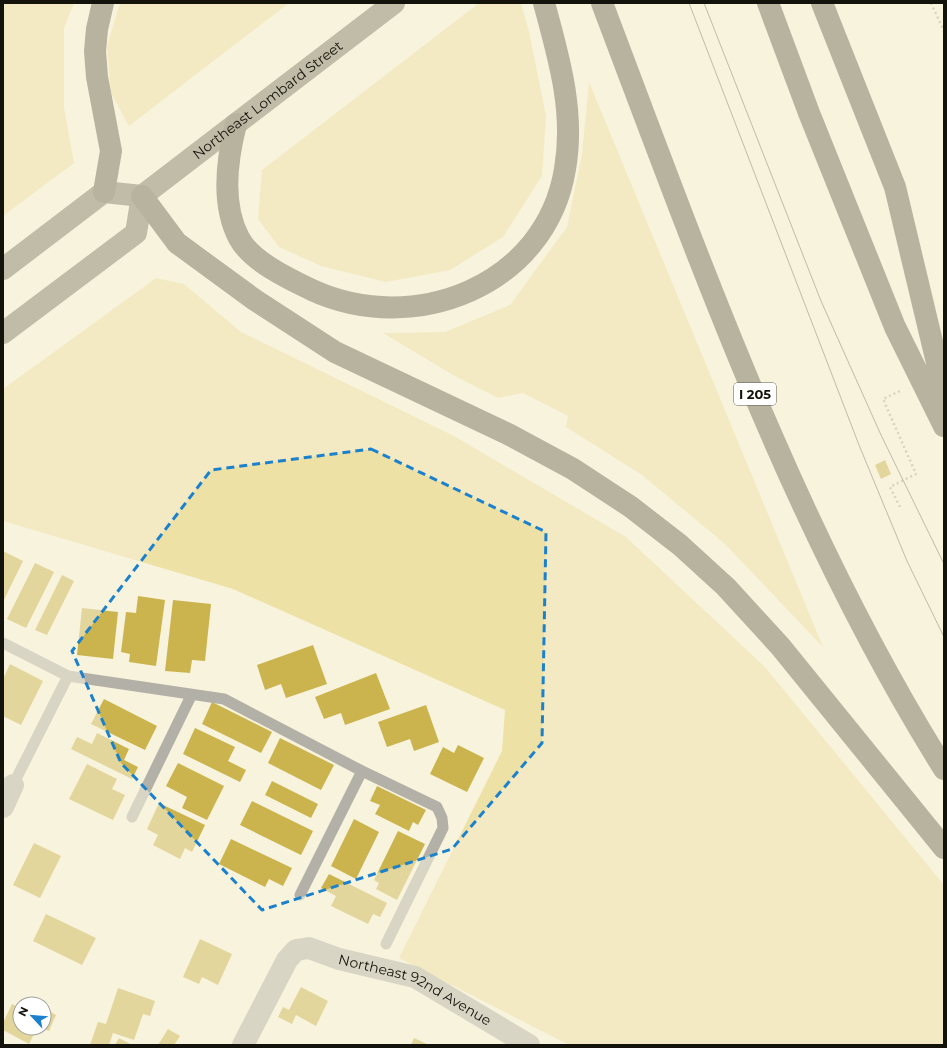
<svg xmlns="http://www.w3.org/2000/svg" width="947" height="1048" font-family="Montserrat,sans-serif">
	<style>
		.green { fill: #eee1a6 }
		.building { fill: #cbb44e }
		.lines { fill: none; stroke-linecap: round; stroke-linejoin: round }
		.path { stroke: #b3b09d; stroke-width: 2.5; stroke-dasharray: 2 3; stroke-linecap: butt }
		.lane { stroke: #b3b1a7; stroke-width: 11 }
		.street { stroke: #b3b1a7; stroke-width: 22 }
		.primary { stroke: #7d7a68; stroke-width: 22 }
		.highway { stroke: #6a6652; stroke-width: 22 }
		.tram { stroke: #7c796a; stroke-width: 1 }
		.marked { fill: none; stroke: #1c81cc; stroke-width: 3; stroke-dasharray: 8 5; stroke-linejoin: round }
		.labels { text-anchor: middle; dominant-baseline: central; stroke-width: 3; stroke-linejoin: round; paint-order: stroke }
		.shield { fill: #fff; stroke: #5a5a54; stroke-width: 1 }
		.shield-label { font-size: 13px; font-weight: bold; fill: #14130b }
		.street-label { font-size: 14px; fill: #14130b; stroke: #fff }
	</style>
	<rect width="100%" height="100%" fill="#f8f3dc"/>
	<!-- green -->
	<path class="green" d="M3 3H74L64 28V108L74 163 3 216Z
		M120 3H289L129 126 111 93 107 46Z
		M479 3H521L529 32 546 116 542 176 503 237 450 270 386 282 321 266 279 247 258 219 262 170Z
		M589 82 823 647 725 544 642 475 566 427 568 416 523 393 498 398 453 375 383 333 445 332 510 305 567 227 582 154Z
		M156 278 184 284 241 332 454 436 626 537 765 667 944 885V1045H569L399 958 502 751 505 710 233 589 3 521V389Z"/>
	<!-- building -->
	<path class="building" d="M885 460 891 474 881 479 875 465Z
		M3 551 23 561 3 602Z
		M35 563 54 572 26 628 7 619Z
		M62 575 74 581 47 635 35 630Z
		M138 596 165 600 156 666 129 662 130 654 121 652 126 612 136 613Z
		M173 600 211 604 205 661 192 660 190 673 165 671Z
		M82 608 118 612 113 659 77 655Z
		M313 645 327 684 286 698 281 684 265 690 257 665Z
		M10 664 43 681 21 725 3 716V679Z
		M376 673 390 709 345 725 341 713 324 719 315 697Z
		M104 699 157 726 145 750 91 724Z
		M212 702 272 732 261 753 202 724Z
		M426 705 439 742 414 751 410 739 387 747 378 722Z
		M195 728 235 747 228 761 246 770 240 782 183 754Z
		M97 733 129 749 124 760 138 767 132 779 71 749 77 737 92 744Z
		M280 738 334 765 321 790 268 763Z
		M458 745 484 758 467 792 430 774 443 747 454 753Z
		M178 763 224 786 207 820 182 808 187 797 166 786Z
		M87 764 117 779 112 789 125 795 113 820 69 799Z
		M272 781 318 804 311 818 265 795Z
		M377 786 426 810 418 825 413 822 409 831 375 814 380 805 370 801Z
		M252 801 313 831 301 855 240 825Z
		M159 803 205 825 192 852 185 848 180 859 153 845 158 835 147 829Z
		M354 819 379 832 356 879 331 866Z
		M398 831 425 844 397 900 376 889 379 883 374 880Z
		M231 839 292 868 283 886 269 879 265 887 219 864Z
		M34 843 61 856 40 898 13 885Z
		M329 874 387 903 380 917 373 914 368 924 331 906 336 896 321 888Z
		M46 914 96 938 82 965 33 941Z
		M200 939 232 954 218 985 202 977 199 984 183 977Z
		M301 987 328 1001 316 1026 296 1015 292 1024 278 1017 283 1007 289 1010Z
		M118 988 155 1001 150 1016 143 1014 134 1040 113 1033 109 1045H90L98 1022 106 1024Z
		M12 1004 20 1008V1028H37L29 1044 3 1030V1023Z
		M45 1009 56 1015 49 1031 44 1029Z
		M168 1029 180 1036 174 1045H158Z
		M119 1038 132 1045H115Z
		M414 1038 429 1045H411Z"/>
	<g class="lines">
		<!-- path -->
		<path class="path" d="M931 3 944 31
			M900 507 890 487 916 474 883 399 902 390"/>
		<!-- lane -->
		<path class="lane" d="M3 643 68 676 224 699 362 771 437 807 442 818 443 828 386 944
			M13 785 68 676
			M132 817 191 696
			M300 895 362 771"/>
		<!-- street -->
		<g class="street">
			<path d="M3 807 13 785"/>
			<path id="s1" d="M243 1045 287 960 296 950 309 948 339 959 415 977 529 1045"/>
		</g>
		<!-- primary -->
		<g class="primary">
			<path d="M3 269 104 192 142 196"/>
			<path id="s2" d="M3 333 136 233 142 196 394 3"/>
		</g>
		<!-- highway -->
		<path class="highway" d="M103 3 97 29 95 51 97 77 111 151 104 192
			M602 3C701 264 795 531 944 769
			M768 3 809 113 895 327 944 426
			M822 3 895 187 944 392
			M236 124C227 159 221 204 239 238 251 261 289 279 312 290 414 337 546 286 565 169 575 112 559 58 544 3
			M142 196 177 243 255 300 335 352 508 434 573 469 631 507 680 545 726 587 780 646 944 848"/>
		<!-- tram -->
		<path class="tram" d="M689 3 859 445 907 561 944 637
			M704 3 821 301 881 435 944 564"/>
	</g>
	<!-- marked area -->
	<path d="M0 0H947V1048H0ZM371 449 546 532 542 743 452 849 262 910 121 763 72 651 211 470Z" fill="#f8f3dc" fill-opacity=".55" fill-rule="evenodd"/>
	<path class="marked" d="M371 449 546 532 542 743 452 849 262 910 121 763 72 651 211 470Z"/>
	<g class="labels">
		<!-- shield labels -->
		<rect class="shield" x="734" y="383" width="42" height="22" rx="3"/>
		<g class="shield-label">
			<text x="755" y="394">I 205</text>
		</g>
		<!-- street labels -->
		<g class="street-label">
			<text stroke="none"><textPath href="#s2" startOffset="362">Northeast Lombard Street</textPath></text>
			<text stroke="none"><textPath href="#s1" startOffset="237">Northeast 92nd Avenue</textPath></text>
		</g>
	</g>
	<!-- border -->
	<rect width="947" height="1048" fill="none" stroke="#14130b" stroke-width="8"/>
	<!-- north arrow -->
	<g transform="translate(32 1016) rotate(296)"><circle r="19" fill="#ffffff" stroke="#a1a19d"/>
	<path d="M0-3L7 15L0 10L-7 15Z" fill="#1c81cc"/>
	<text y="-6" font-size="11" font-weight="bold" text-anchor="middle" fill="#14130b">N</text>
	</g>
</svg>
